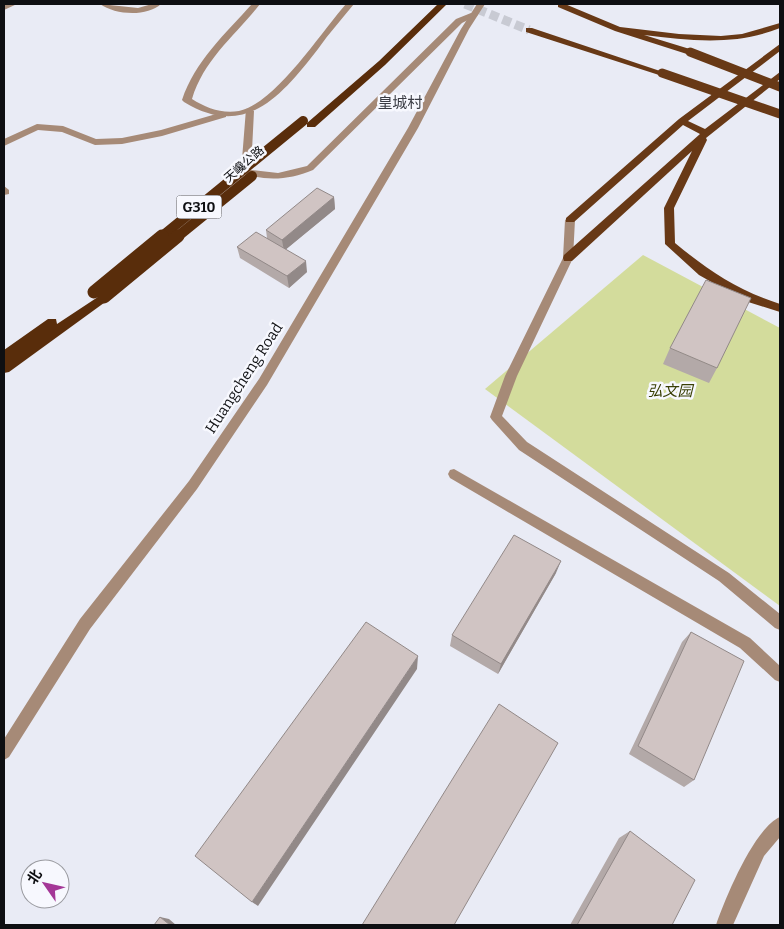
<svg xmlns="http://www.w3.org/2000/svg" width="784" height="929" font-family="Bitter,'Noto Sans SC',serif">
	<style>
		.green { fill: #d3dc9c }
		.lines { fill: none; stroke-linecap: round; stroke-linejoin: round }
		.primary-tunnel { stroke: #c8cad3; stroke-width: 9; stroke-dasharray: 9 4.5; stroke-linecap: butt }
		.minor { fill: #a68a77; fill-rule: evenodd }
		.tertiary { fill: #a68a77; fill-rule: evenodd }
		.primary { fill: #683916; fill-rule: evenodd }
		.trunk { fill: #592d0b; fill-rule: evenodd }
		.primary-bridge { stroke: #683916; stroke-width: 9 }
		.trunk-bridge-far1 { stroke: #592d0b; stroke-width: 10 }
		.trunk-bridge { stroke: #592d0b; stroke-width: 13 }
		.wall { fill: #b3a9a8 }
		.shaded-wall { fill: #928988 }
		.building { fill: #d0c4c3; stroke: #928988 }
		.labels { text-anchor: middle; dominant-baseline: central; stroke-width: 5; stroke-linejoin: round; paint-order: stroke }
		.far-street-label { font-size: 12px; fill: #0e0f12; stroke: #f7f8fe }
		.shield { fill: #f7f8fe; stroke: #545559; stroke-width: 1 }
		.shield-label { font-size: 14px; font-weight: bold; fill: #0e0f12 }
		.far-quarter-label { font-size: 15px; fill: #3a3c44; stroke: #f7f8fe }
		.street-label { font-size: 15px; fill: #0e0f12; stroke: #f7f8fe }
		.park-label { font-size: 15px; font-style: italic; fill: #393f05; stroke: #f7f8fe }
	</style>
	<rect width="100%" height="100%" fill="#e9ebf5"/>
	<!-- green -->
	<path class="green" d="M643 255 780 328V606L485 389Z"/>
	<g class="lines">
		<!-- primary-tunnel -->
		<path class="primary-tunnel" d="M465 4 529 30"/>
		<!-- minor -->
		<path class="minor" d="M7 4H17L4 10V5Z
			M471 13 478 15 462 23 313 170C289 180 268 181 243 174L241 172 246 109 249 108 254 111 251 170 278 173 307 166 456 19Z
			M223 112 226 113V117L162 136 122 144 95 145 62 132 38 130 4 146V139L37 124 63 126 96 139 122 138 161 130Z
			M4 186 9 190V194L4 195Z
			M454 469 750 638 780 666V682L775 680 740 648 450 478 448 474 450 470Z
			M780 817V837L764 856 733 925H716C725 899 754 828 780 817Z"/>
		<!-- tertiary -->
		<path class="tertiary" d="M100 4 138 8 152 4H161C147 17 115 15 100 4Z
			M252 4H260C235 36 204 59 192 99 206 108 222 114 239 111 276 103 321 32 346 4H354C342 19 329 33 318 49 282 95 246 140 184 102L182 100C195 61 225 34 252 4Z
			M477 4H485L469 29 418 128 267 385 197 489 90 629 9 757 4 760V739L80 619 189 481 259 379 408 128 461 29Z
			M570 216 575 220 573 258 517 376 502 416 527 442 729 573 780 614V630L775 628 719 581 519 450 492 420 490 417 505 376 563 258 565 220Z"/>
		<!-- primary -->
		<path class="primary" d="M558 4H565L620 27 679 34 721 36 742 34 780 23V28C736 46 691 41 644 35L693 50V54L690 55 615 31 558 7Z
			M526 28H532L666 73 659 75 526 32Z
			M780 44V51L688 121 705 129 780 72V79L706 138 707 140 674 208 675 243C709 271 737 290 780 304V312L745 301 699 275 665 244 664 208 692 151 572 261H564L563 258 564 255 700 134 683 125 574 222H566V218L679 119Z"/>
		<!-- trunk -->
		<path class="trunk" d="M438 4H447L385 65 315 127H307V123L379 61Z
			M104 293 108 294 110 297 108 300 9 372 4 373V350L48 319H56L57 324Z"/>
		<!-- primary-bridge -->
		<path class="primary-bridge" d="M690 52 780 87
			M662 73 780 114"/>
		<!-- trunk-bridge-far1 -->
		<path class="trunk-bridge-far1" d="M161 237 303 121
			M177 237 252 176"/>
		<!-- trunk-bridge -->
		<path class="trunk-bridge" d="M94 292 162 236
			M104 297 178 236"/>
	</g>
	<!-- wall -->
	<path class="wall" d="M334 197 335 209 286 249 307 272 289 288 240 258 237 247 267 238 266 230Z
		M670 348 717 368 709 383 663 364Z
		M556 573 498 674 450 646 452 635Z
		M691 632 694 780 684 787 629 754 682 642Z
		M630 831 672 925H570L619 838Z"/>
	<!-- shaded-wall -->
	<path class="shaded-wall" d="M334 197 335 209 284 251 282 240Z
		M306 261 307 272 289 288 287 276Z
		M561 561 556 573 498 674 501 664Z
		M418 656 417 669 258 906 252 902Z
		M160 917 169 919 176 925H170Z"/>
	<!-- building -->
	<path class="building" d="M317 188 334 197 282 240 266 230Z
		M256 232 306 261 287 276 237 247Z
		M706 280 751 298 717 368 670 348Z
		M514 535 561 561 501 664 452 635Z
		M366 622 418 656 252 902 195 856Z
		M691 632 744 661 694 780 638 746Z
		M499 704 558 743 454 925H362Z
		M630 831 695 880 672 925H577Z
		M160 917 170 925H154Z"/>
	<g class="labels">
		<!-- far-street labels -->
		<g class="far-street-label">
			<text transform="translate(244 164) rotate(-41)">天巉公路</text>
		</g>
		<!-- shield labels -->
		<rect class="shield" x="176.5" y="195.5" width="45" height="23" rx="4"/>
		<g class="shield-label">
			<text x="199" y="207">G310</text>
		</g>
		<!-- far-quarter labels -->
		<g class="far-quarter-label">
			<text x="400" y="103">皇城村</text>
		</g>
		<!-- street labels -->
		<g class="street-label">
			<text transform="translate(244 378) rotate(-57)">Huangcheng Road</text>
		</g>
		<!-- park labels -->
		<g class="park-label">
			<text x="670" y="391">弘文园</text>
		</g>
	</g>
	<!-- border -->
	<rect width="784" height="929" fill="none" stroke="#0e0f12" stroke-width="10"/>
	<!-- north arrow -->
	<g transform="translate(45 884) rotate(304)"><circle r="24" fill="#f7f8fe" stroke="#9a9ba0"/>
	<path d="M0-4L9 19L0 12L-9 19Z" fill="#a43797"/>
	<text y="-8" font-size="14" font-weight="bold" text-anchor="middle" fill="#0e0f12">北</text>
	</g>
</svg>
